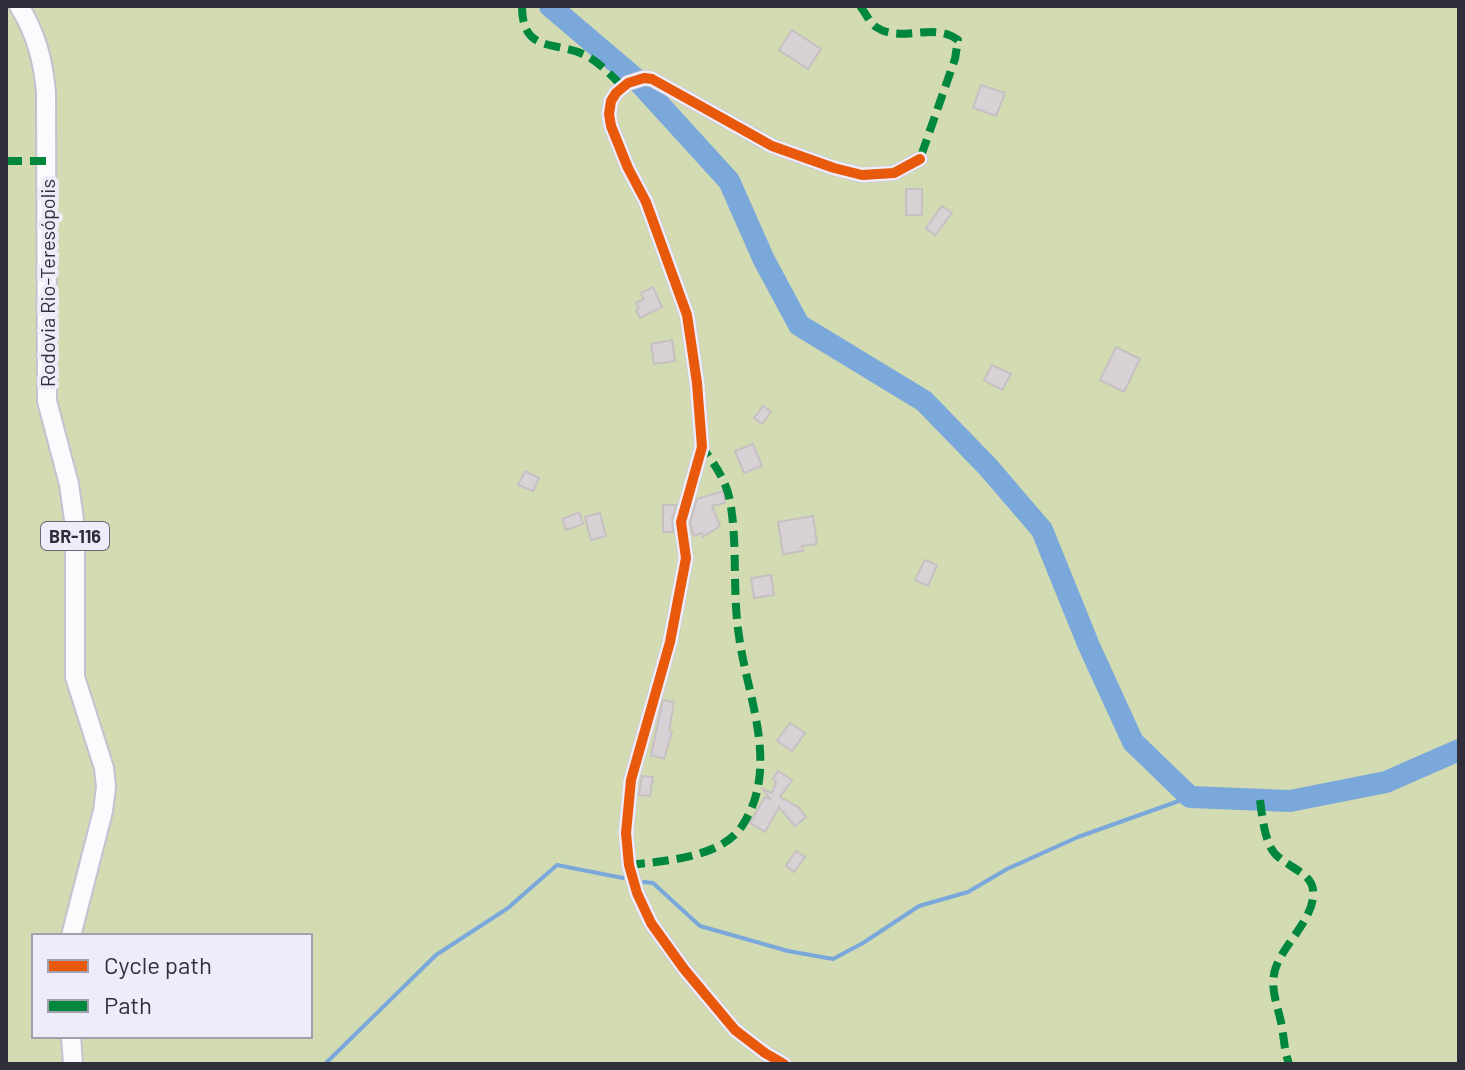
<svg xmlns="http://www.w3.org/2000/svg" width="1465" height="1070" font-family="Barlow,sans-serif">
	<style>
		.green { fill: #d3dbb3; fill-rule: evenodd }
		.lines { fill: none; stroke-linecap: round; stroke-linejoin: round }
		.stream { stroke: #7aa8db; stroke-width: 4 }
		.river { stroke: #7aa8db; stroke-width: 22 }
		.building { fill: #d8d1d5; stroke: #c7c0c3; stroke-width: 2 }
		.minor-casing { stroke: #c4c1d0; stroke-width: 16 }
		.highway-casing { stroke: #c4c1d0; stroke-width: 22 }
		.minor { stroke: #fbfbfe; stroke-width: 12 }
		.highway { stroke: #fbfbfe; stroke-width: 18 }
		.quiet { stroke: #00873e; stroke-width: 8; stroke-dasharray: 16 8; stroke-linecap: butt }
		.cycleway-casing { stroke: #efecfa; stroke-width: 15 }
		.cycleway { stroke: #e8590c; stroke-width: 10 }
		.labels { text-anchor: middle; dominant-baseline: central; stroke-width: 8; stroke-linejoin: round; paint-order: stroke }
		.shield { fill: #efecfa; stroke: #6a6774; stroke-width: 2 }
		.shield-label { font-size: 18px; font-weight: bold; fill: #312e3b }
		.street-label { font-size: 20px; fill: #312e3b; stroke: #efecfa }
	</style>
	<rect width="100%" height="100%" fill="#e7e3f6"/>
	<!-- green -->
	<path class="green" d="M6 6H1459V1064H6ZM34 936H310V1036H34Z"/>
	<g class="lines">
		<!-- stream -->
		<path class="stream" d="M644 882 653 883 700 926 788 951 833 959 863 943 919 906 968 892 1007 869 1078 837 1190 797
			M325 1064 436 955 508 908 557 865 623 878"/>
		<!-- river -->
		<path class="river" d="M550 6 637 80 729 181 764 260 799 325 924 401 988 467 1042 530 1089 646 1133 742 1190 797 1290 801 1386 782 1459 750"/>
	</g>
	<!-- building -->
	<path class="building" d="M792 30 821 49 808 69 779 50Z
		M981 85 1005 93 996 116 973 108Z
		M906 189H922V215H906Z
		M942 206 952 213 935 235 926 228Z
		M653 287 662 307 640 318 636 310 639 308 636 303 644 299 641 293Z
		M672 340 675 361 654 364 651 344Z
		M1116 347 1140 359 1124 392 1100 380Z
		M992 365 1011 374 1002 390 984 380Z
		M763 406 771 412 762 424 754 418Z
		M753 444 762 466 744 473 735 451Z
		M525 471 539 478 533 491 518 485Z
		M723 491 725 503 712 506 720 526 703 537 702 533 694 536 690 523 697 499Z
		M663 505H676L672 520 673 532H663Z
		M579 512 583 524 566 530 562 519Z
		M600 513 606 536 591 540 585 517Z
		M813 516 817 544 802 546 803 551 783 554 778 522Z
		M925 560 937 565 928 586 915 580Z
		M771 575 774 595 754 598 751 578Z
		M663 700 674 702 669 731 672 732 664 759 651 755Z
		M790 723 805 733 792 751 777 741Z
		M778 771 792 780 780 797 798 807 806 817 795 826 779 807 765 832 750 823 765 797 770 799 763 789 772 793 776 782 773 779Z
		M642 776 653 777 650 796 639 795Z
		M796 851 805 857 794 872 786 866Z"/>
	<g class="lines">
		<defs>
			<path id="minor" d="M784 1064 765 1053 735 1030 684 969 651 923 637 893 629 865 626 833 631 780 670 642 686 558 681 522 702 447 697 383 687 315 646 202 628 168 611 126 609 114 611 101 616 93 628 83 644 78 652 79 772 146 834 168 862 175 894 173 920 159"/>
			<path id="highway" d="M19 6C36 33 43 60 46 92L47 401 69 484 75 527V677L104 768 106 787 103 811 71 936
				M71 1036 73 1064"/>
		</defs>
		<!-- minor casing -->
		<use href="#minor" class="minor-casing"/>
		<!-- highway casing -->
		<use href="#highway" class="highway-casing"/>
		<!-- minor -->
		<use href="#minor" class="minor"/>
		<!-- highway -->
		<use href="#highway" class="highway"/>
		<!-- quiet -->
		<path class="quiet" d="M522 6C522 53 554 41 583 54 597 60 611 75 622 86
			M860 6C865 12 870 23 876 27 901 44 933 21 958 40L955 59 920 159
			M6 161H48
			M1260 800C1262 815 1264 835 1271 848 1280 866 1311 870 1313 890 1316 915 1288 940 1278 962 1268 983 1276 1000 1281 1022 1284 1036 1284 1050 1289 1064
			M629 865C664 861 721 858 742 826 781 767 747 697 739 636 732 591 738 545 730 501 726 480 715 465 702 447"/>
		<defs>
			<path id="cycleway" d="M784 1064 765 1053 735 1030 684 969 651 923 637 893 629 865 626 833 631 780 670 642 686 558 681 522 702 447 697 383 687 315 646 202 628 168 611 126 609 114 611 101 616 93 628 83 644 78 652 79 772 146 834 168 862 175 894 173 920 159"/>
		</defs>
		<!-- cycleway casing -->
		<use href="#cycleway" class="cycleway-casing"/>
		<!-- cycleway -->
		<use href="#cycleway" class="cycleway"/>
	</g>
	<g class="labels">
		<!-- shield labels -->
		<rect class="shield" x="41" y="522" width="68" height="28" rx="6"/>
		<g class="shield-label">
			<text x="75" y="536">BR-116</text>
		</g>
		<!-- street labels -->
		<g class="street-label">
			<text transform="translate(47 283) rotate(-90)">Rodovia Rio-Teresópolis</text>
		</g>
	</g>
	<!-- border -->
	<rect width="1465" height="1070" fill="none" stroke="#312e3b" stroke-width="16"/>
	<!-- legend -->
	<rect x="32" y="934" width="280" height="104" fill="#efecfa" stroke="#a3a0ae" stroke-width="2"/>
	<rect x="48" y="960" width="40" height="12" fill="#e8590c" stroke="#a3a0ae" stroke-width="2"/>
	<text x="104" y="974" font-size="24" fill="#312e3b">Cycle path</text>
	<rect x="48" y="1000" width="40" height="12" fill="#00873e" stroke="#a3a0ae" stroke-width="2"/>
	<text x="104" y="1014" font-size="24" fill="#312e3b">Path</text>
</svg>
